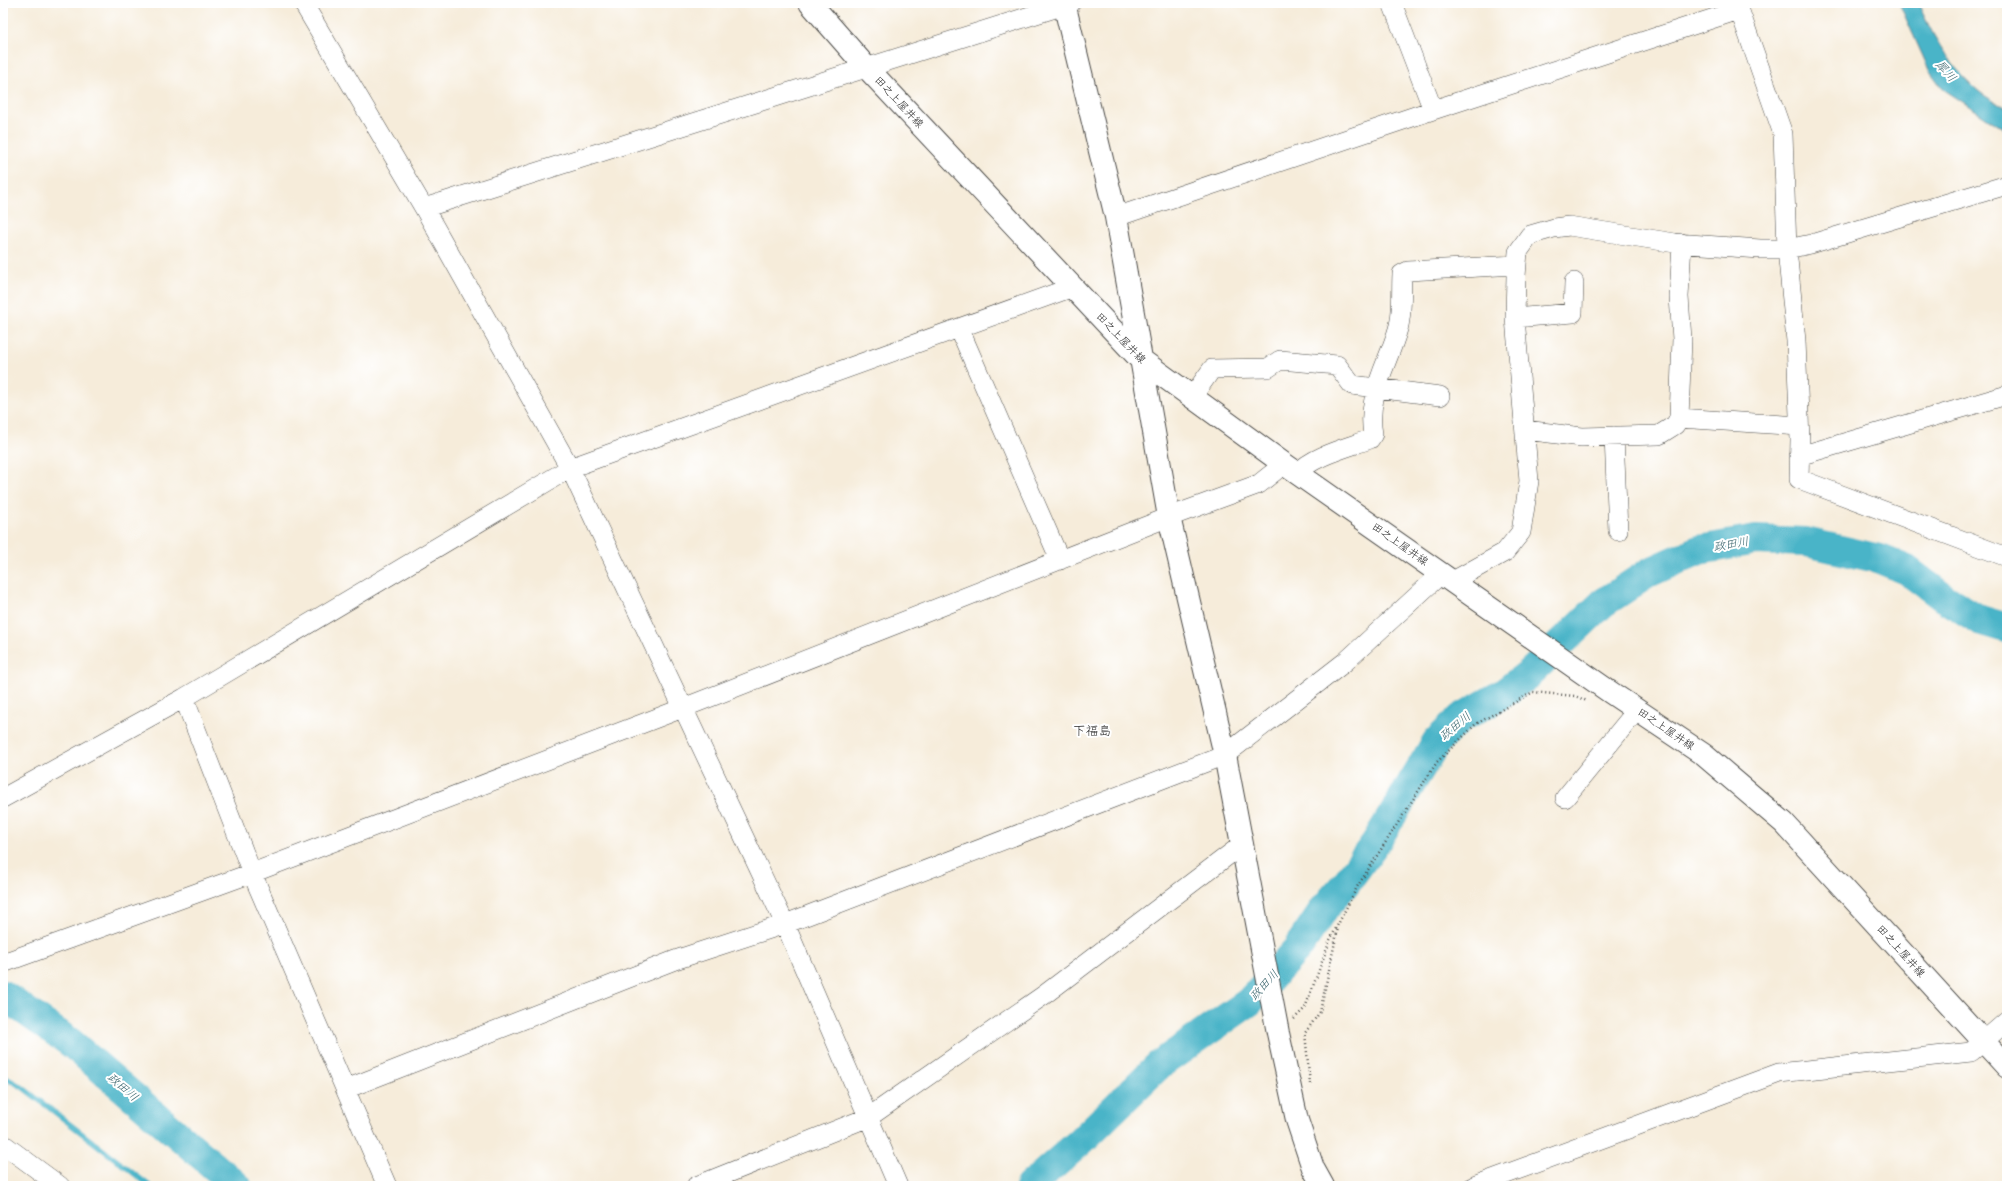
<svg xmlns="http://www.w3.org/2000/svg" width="2010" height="1189" font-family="'Comic Neue','Klee One',sans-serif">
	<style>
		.water { fill: #4ab4c8; stroke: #3a707a }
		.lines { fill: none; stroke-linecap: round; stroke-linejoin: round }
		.stream { stroke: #4ab4c8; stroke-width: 5 }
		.river { stroke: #4ab4c8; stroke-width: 30 }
		.street-casing { stroke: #494845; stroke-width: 20 }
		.secondary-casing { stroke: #494845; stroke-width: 24 }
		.path { stroke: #494845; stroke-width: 2.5; stroke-dasharray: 1 3; stroke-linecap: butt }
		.street { stroke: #fff; stroke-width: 19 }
		.secondary { stroke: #fff; stroke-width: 22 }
		.labels { text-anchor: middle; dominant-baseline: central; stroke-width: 4; stroke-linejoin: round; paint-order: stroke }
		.street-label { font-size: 11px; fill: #2b2b2b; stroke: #fff }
		.water-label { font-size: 12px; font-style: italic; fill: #37626a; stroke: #fff }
		.quarter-label { font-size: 13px; fill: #2b2b2b; stroke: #fff }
	</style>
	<rect width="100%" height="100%" fill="#fff"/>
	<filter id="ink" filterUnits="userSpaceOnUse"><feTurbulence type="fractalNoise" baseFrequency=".025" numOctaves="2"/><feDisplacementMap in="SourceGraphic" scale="8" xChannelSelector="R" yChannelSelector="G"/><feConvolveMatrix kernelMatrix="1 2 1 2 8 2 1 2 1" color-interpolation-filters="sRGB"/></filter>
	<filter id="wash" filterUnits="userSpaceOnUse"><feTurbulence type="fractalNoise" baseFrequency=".012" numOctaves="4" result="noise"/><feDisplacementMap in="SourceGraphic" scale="16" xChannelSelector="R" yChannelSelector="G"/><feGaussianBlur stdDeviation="0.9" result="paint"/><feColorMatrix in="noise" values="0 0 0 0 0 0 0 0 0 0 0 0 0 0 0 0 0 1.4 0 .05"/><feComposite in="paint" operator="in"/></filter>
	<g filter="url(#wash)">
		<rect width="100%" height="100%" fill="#f6ecda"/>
		<!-- water -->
		<path class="water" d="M1899 3H1918C1932 34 1948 64 1974 87 1983 96 1996 102 2007 109V131L1943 89 1929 70Z"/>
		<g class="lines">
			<!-- stream -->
			<path class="stream" d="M3 1076 22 1087 150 1186"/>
			<!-- river -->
			<path class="river" d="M3 995 71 1043 237 1186
				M1030 1186 1080 1142 1159 1065 1249 1002 1297 949 1326 906 1346 883 1376 842 1437 741 1461 718 1504 693 1530 673 1603 603 1650 572 1699 550 1756 540 1806 542 1880 559 1907 570 1944 598 1980 620 2007 628"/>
		</g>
	</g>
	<g filter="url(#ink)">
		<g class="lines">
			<defs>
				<path id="street" d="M303 3 424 208 570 468 785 924 898 1186
					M1392 3 1433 110
					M1737 3 1783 134 1787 249 1796 341 1800 440 1799 479 2007 557
					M424 208 1071 3
					M1116 217 1433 110 1739 10
					M1515 318 1573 313 1574 282
					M959 328 1060 560
					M1192 397 1212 369 1268 368 1280 360 1337 365 1352 385 1440 396
					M1679 418 1682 339 1679 297 1682 243
					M1525 430 1582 437 1659 435 1675 425 1679 418 1799 426
					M1614 436 1618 531
					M1799 456 2007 395
					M1298 473C1312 456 1349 447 1370 439L1373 434C1366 396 1388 364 1398 329 1403 314 1401 290 1402 274L1408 271 1516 265
					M1453 581 1505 552 1521 532 1529 481 1515 318 1516 276 1518 252 1530 235 1554 228 1569 226 1675 243 1760 249H1787L1811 244 2007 185
					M184 698 252 873 387 1186
					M3 798 184 698 570 468 1073 287
					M1565 798 1637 710
					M3 963 252 873 683 708 1169 517 1259 484 1284 464
					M346 1089 675 960 785 924 1225 755 1345 662 1442 573
					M3 1144 60 1186
					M696 1186 869 1117 1044 995 1243 844
					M1474 1186 1779 1073 1971 1052 2007 1021"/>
				<path id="secondary" d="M810 3 866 67 1140 359 1284 464 1610 692 1704 755 1784 823 2007 1067
					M1064 3 1116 217 1169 517 1225 755 1278 1033 1297 1120 1313 1168 1323 1186"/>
			</defs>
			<!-- street casing -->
			<use href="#street" class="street-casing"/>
			<!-- secondary casing -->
			<use href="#secondary" class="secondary-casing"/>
			<!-- path -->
			<path class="path" d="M1294 1019 1305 1008 1330 940 1357 887 1437 762 1476 724 1533 692 1575 696 1587 701
				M1310 1084 1305 1033 1320 1012 1338 928"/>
			<!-- street -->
			<use href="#street" class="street"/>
			<!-- secondary -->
			<use href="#secondary" class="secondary"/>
		</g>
	</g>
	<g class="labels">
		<!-- street labels -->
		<g class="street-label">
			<text transform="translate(899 102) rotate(47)">田之上屋井線</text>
			<text transform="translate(1121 338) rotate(46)">田之上屋井線</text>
			<text transform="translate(1400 544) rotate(35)">田之上屋井線</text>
			<text transform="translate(1666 729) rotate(34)">田之上屋井線</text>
			<text transform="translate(1901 951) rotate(48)">田之上屋井線</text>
		</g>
		<!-- water labels -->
		<g class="water-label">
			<text transform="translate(1946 71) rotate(48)">犀川</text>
			<text transform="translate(1731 544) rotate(-10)">政田川</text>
			<text transform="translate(1455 726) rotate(-40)">政田川</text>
			<text transform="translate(1264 985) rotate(-47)">政田川</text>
			<text transform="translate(123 1087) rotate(41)">政田川</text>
		</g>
		<!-- quarter labels -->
		<g class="quarter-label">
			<text x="1092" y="730">下福島</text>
		</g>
	</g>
	<!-- margin -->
	<rect width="2010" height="1189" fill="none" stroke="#fff" stroke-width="16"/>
</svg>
